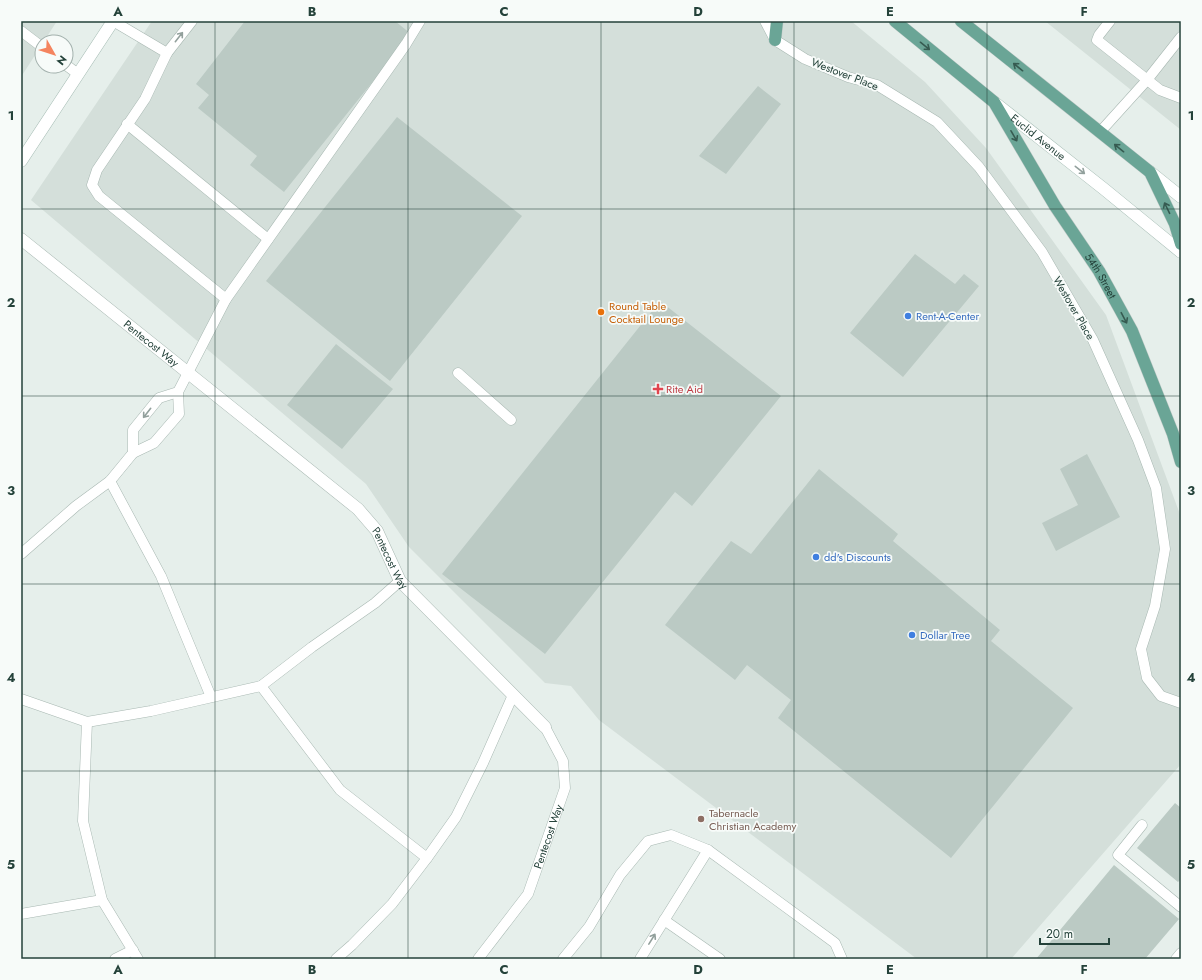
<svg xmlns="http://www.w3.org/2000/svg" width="1202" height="980" font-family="Jost,sans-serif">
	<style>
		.built { fill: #d4dfda }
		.building { fill: #bbcac4 }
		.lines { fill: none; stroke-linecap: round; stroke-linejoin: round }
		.service-casing { stroke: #a8b8b2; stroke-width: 11 }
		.minor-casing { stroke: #a8b8b2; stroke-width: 13 }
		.secondary-casing { stroke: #a4bbb3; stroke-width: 13 }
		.primary-casing { stroke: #c2cac8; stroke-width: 13 }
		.service { stroke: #fff; stroke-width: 10 }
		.minor { stroke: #fff; stroke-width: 12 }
		.secondary { stroke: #fff; stroke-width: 12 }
		.primary { stroke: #6aa596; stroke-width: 12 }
		.oneway { stroke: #92a09c }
		.oneway2 { stroke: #365b51 }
		.grid { fill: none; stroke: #24423a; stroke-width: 1; stroke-opacity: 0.55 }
		.food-dot { fill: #e8710a; stroke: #f7fbf9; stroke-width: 1.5 }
		.shop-dot { fill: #3f7fe0; stroke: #f7fbf9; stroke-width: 1.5 }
		.health-dot { fill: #e0444e; stroke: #f7fbf9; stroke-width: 1.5 }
		.education-dot { fill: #8d6e63; stroke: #f7fbf9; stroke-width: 1.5 }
		.labels { text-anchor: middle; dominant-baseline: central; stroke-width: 3.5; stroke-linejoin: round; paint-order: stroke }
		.street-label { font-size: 11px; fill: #24423a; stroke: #f7fbf9 }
		.food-label { font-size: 11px; fill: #c56008; stroke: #f7fbf9; text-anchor: start }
		.shop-label { font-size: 11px; fill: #366cbe; stroke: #f7fbf9; text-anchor: start }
		.health-label { font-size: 11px; fill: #be3a42; stroke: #f7fbf9; text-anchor: start }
		.education-label { font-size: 11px; fill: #785e54; stroke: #f7fbf9; text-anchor: start }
		.neatline { fill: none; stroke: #24423a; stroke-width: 1.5 }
		.grid-label { font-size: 13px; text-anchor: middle; font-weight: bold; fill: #24423a }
	</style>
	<rect width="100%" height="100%" fill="#e6efeb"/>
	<!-- built -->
	<path class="built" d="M21 21H57L21 77Z
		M152 21H851L925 82 986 148 1106 315 1181 517V764L1011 959H917L599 720 571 686 545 683 409 547 366 484 31 200Z
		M1045 21H1181V130Z"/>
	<!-- building -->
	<path class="building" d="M245 21H395L411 34 284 192 250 165 257 156 198 108 209 95 196 84Z
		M758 86 781 104 726 174 699 156Z
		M397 117 522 216 390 381 266 281Z
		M915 254 955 284 964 274 979 286 903 377 850 333Z
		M660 301 781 396 692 506 675 492 545 654 442 574Z
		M336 344 393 389 342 449 287 405Z
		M1087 454 1120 517 1056 551 1042 523 1078 505 1060 469Z
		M819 469 898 534 893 541 1000 630 991 641 1073 708 951 858 778 718 791 700 747 665 735 680 665 625 731 541 751 554Z
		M1175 803 1181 808V879L1178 882 1137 848Z
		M1114 865 1179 919 1145 959H1036Z"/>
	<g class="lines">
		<defs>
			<g id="service">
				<path d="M113 21 167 53 145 99 97 170 92 185 99 196 226 299"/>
				<path d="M765 21 775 40 805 59 848 77 877 85 937 122 979 167 1042 252 1093 340 1138 440 1156 488 1165 549 1155 606 1141 649 1147 678 1161 696 1181 703"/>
				<path d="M1110 21 1099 35 1097 40 1160 90 1181 98"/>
				<path d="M21 31 42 47"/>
				<path d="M167 53 192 21"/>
				<path d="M66 65 78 74"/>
				<path d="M127 124 268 239"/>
				<path d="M1100 132 1147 80 1181 37"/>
				<path d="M458 373 511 420"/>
				<path d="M133 453V430L159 398 178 392"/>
				<path d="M110 481 161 576 211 697"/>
				<path d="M21 554 76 506 110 481 133 453 154 443 179 414 178 392 226 299 406 44 420 21"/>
				<path d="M261 686 340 790 427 858"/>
				<path d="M21 699 87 722 151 711 261 686 312 647 375 603 400 581"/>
				<path d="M87 722 83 821 102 900 138 959"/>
				<path d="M1142 825 1118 855 1181 907"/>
				<path d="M21 914 102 900"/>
				<path d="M664 920 720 959"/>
				<path d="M115 959 133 950"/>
				<path d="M336 959 352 945 392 904 427 858 456 817 483 763 513 695"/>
				<path id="s1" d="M478 959 528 894 565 788 563 761 545 727"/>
				<path d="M563 959 589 927 620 875 648 841 671 835 708 850 835 943 842 959"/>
				<path d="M640 959 708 850"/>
				<path d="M1176 959 1181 953"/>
			</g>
			<g id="minor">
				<path id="s2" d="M21 239 358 509 377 531 400 581 545 727"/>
			</g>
			<g id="secondary">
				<path id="s3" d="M995 103 1104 189 1181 252"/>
				<path d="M21 161 113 21"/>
				<path d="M1150 172 1181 197"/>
			</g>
			<g id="primary">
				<path id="s4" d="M895 21 994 102 1055 206 1099 271 1132 331 1173 434 1181 462"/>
				<path d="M961 21 1150 172 1175 224 1181 244"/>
				<path d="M775 40 777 21"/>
			</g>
		</defs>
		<!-- service casing -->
		<use href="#service" class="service-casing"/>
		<!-- minor casing -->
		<use href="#minor" class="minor-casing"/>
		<!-- secondary casing -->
		<use href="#secondary" class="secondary-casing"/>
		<!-- primary casing -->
		<use href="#primary" class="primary-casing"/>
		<!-- service -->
		<use href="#service" class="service"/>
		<!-- minor -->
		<use href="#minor" class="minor"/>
		<!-- secondary -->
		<use href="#secondary" class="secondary"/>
		<!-- primary -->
		<use href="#primary" class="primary"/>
	</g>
	<!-- one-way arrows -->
	<defs><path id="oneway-shaft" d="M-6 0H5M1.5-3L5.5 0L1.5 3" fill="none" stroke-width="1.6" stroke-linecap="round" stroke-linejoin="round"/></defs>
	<g class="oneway">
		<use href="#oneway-shaft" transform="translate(179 37) rotate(-52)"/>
		<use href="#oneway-shaft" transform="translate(1080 170) rotate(38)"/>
		<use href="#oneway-shaft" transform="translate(147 413) rotate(128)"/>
		<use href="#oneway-shaft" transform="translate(652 939) rotate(-58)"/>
	</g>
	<g class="oneway2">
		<use href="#oneway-shaft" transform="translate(925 46) rotate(39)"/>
		<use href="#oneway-shaft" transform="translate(1018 67) rotate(-141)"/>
		<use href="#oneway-shaft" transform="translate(1014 136) rotate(60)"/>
		<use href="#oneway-shaft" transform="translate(1119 148) rotate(-141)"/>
		<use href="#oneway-shaft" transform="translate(1167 208) rotate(-116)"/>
		<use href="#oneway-shaft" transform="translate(1124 318) rotate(62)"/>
	</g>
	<!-- grid -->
	<path class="grid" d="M215 21V959M408 21V959M601 21V959M794 21V959M987 21V959M21 209H1181M21 396H1181M21 584H1181M21 771H1181"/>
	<!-- markers -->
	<circle class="food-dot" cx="601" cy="312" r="4"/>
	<g class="shop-dot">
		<circle cx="908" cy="316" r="4"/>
		<circle cx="816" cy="557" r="4"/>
		<circle cx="912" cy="635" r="4"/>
	</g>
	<path class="health-dot" d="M656 383h4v4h4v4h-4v4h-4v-4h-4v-4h4z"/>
	<circle class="education-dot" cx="701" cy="819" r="4"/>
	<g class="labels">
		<!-- street labels -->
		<g class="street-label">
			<text transform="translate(845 74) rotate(21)">Westover Place</text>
			<text stroke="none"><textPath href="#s3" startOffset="55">Euclid Avenue</textPath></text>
			<text stroke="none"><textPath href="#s4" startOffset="332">54th Street</textPath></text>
			<text transform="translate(1074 308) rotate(60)">Westover Place</text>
			<text stroke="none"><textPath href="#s2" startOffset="167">Pentecost Way</textPath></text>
			<text stroke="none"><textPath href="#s2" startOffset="491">Pentecost Way</textPath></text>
			<text stroke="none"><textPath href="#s1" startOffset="143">Pentecost Way</textPath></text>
		</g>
		<!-- food labels -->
		<g class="food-label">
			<text x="609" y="306">Round Table<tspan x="609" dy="13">Cocktail Lounge</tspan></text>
		</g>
		<!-- shop labels -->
		<g class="shop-label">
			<text x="916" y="316">Rent-A-Center</text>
			<text x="824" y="557">dd's Discounts</text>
			<text x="920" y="635">Dollar Tree</text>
		</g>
		<!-- health labels -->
		<g class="health-label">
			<text x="666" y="389">Rite Aid</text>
		</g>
		<!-- education labels -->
		<g class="education-label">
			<text x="709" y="813">Tabernacle<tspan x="709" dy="13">Christian Academy</tspan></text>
		</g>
	</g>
	<!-- border -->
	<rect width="1202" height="980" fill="none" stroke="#f7fbf9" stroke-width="44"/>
	<!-- north arrow -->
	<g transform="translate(54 54) rotate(129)"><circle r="19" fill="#f7fbf9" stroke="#a3b1ad"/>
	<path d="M0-3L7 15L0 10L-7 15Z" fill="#f4845f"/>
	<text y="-6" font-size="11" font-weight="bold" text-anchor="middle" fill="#24423a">N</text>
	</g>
	<!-- scale -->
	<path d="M1040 938v6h69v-6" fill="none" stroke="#24423a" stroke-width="2"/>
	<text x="1046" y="938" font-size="12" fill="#24423a" stroke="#f7fbf9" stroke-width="3" paint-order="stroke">20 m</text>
	<rect x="22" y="22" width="1158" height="936" class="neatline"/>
	<g class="grid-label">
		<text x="118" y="16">A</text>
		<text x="312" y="16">B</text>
		<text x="504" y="16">C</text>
		<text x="698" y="16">D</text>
		<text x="890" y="16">E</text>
		<text x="1084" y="16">F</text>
		<text x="11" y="120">1</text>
		<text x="1191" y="120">1</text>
		<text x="11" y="307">2</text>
		<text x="1191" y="307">2</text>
		<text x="11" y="495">3</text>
		<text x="1191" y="495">3</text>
		<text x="11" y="682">4</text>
		<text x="1191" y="682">4</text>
		<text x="11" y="869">5</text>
		<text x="1191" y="869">5</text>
		<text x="118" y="974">A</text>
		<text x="312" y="974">B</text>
		<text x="504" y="974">C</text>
		<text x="698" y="974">D</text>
		<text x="890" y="974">E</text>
		<text x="1084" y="974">F</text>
	</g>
</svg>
